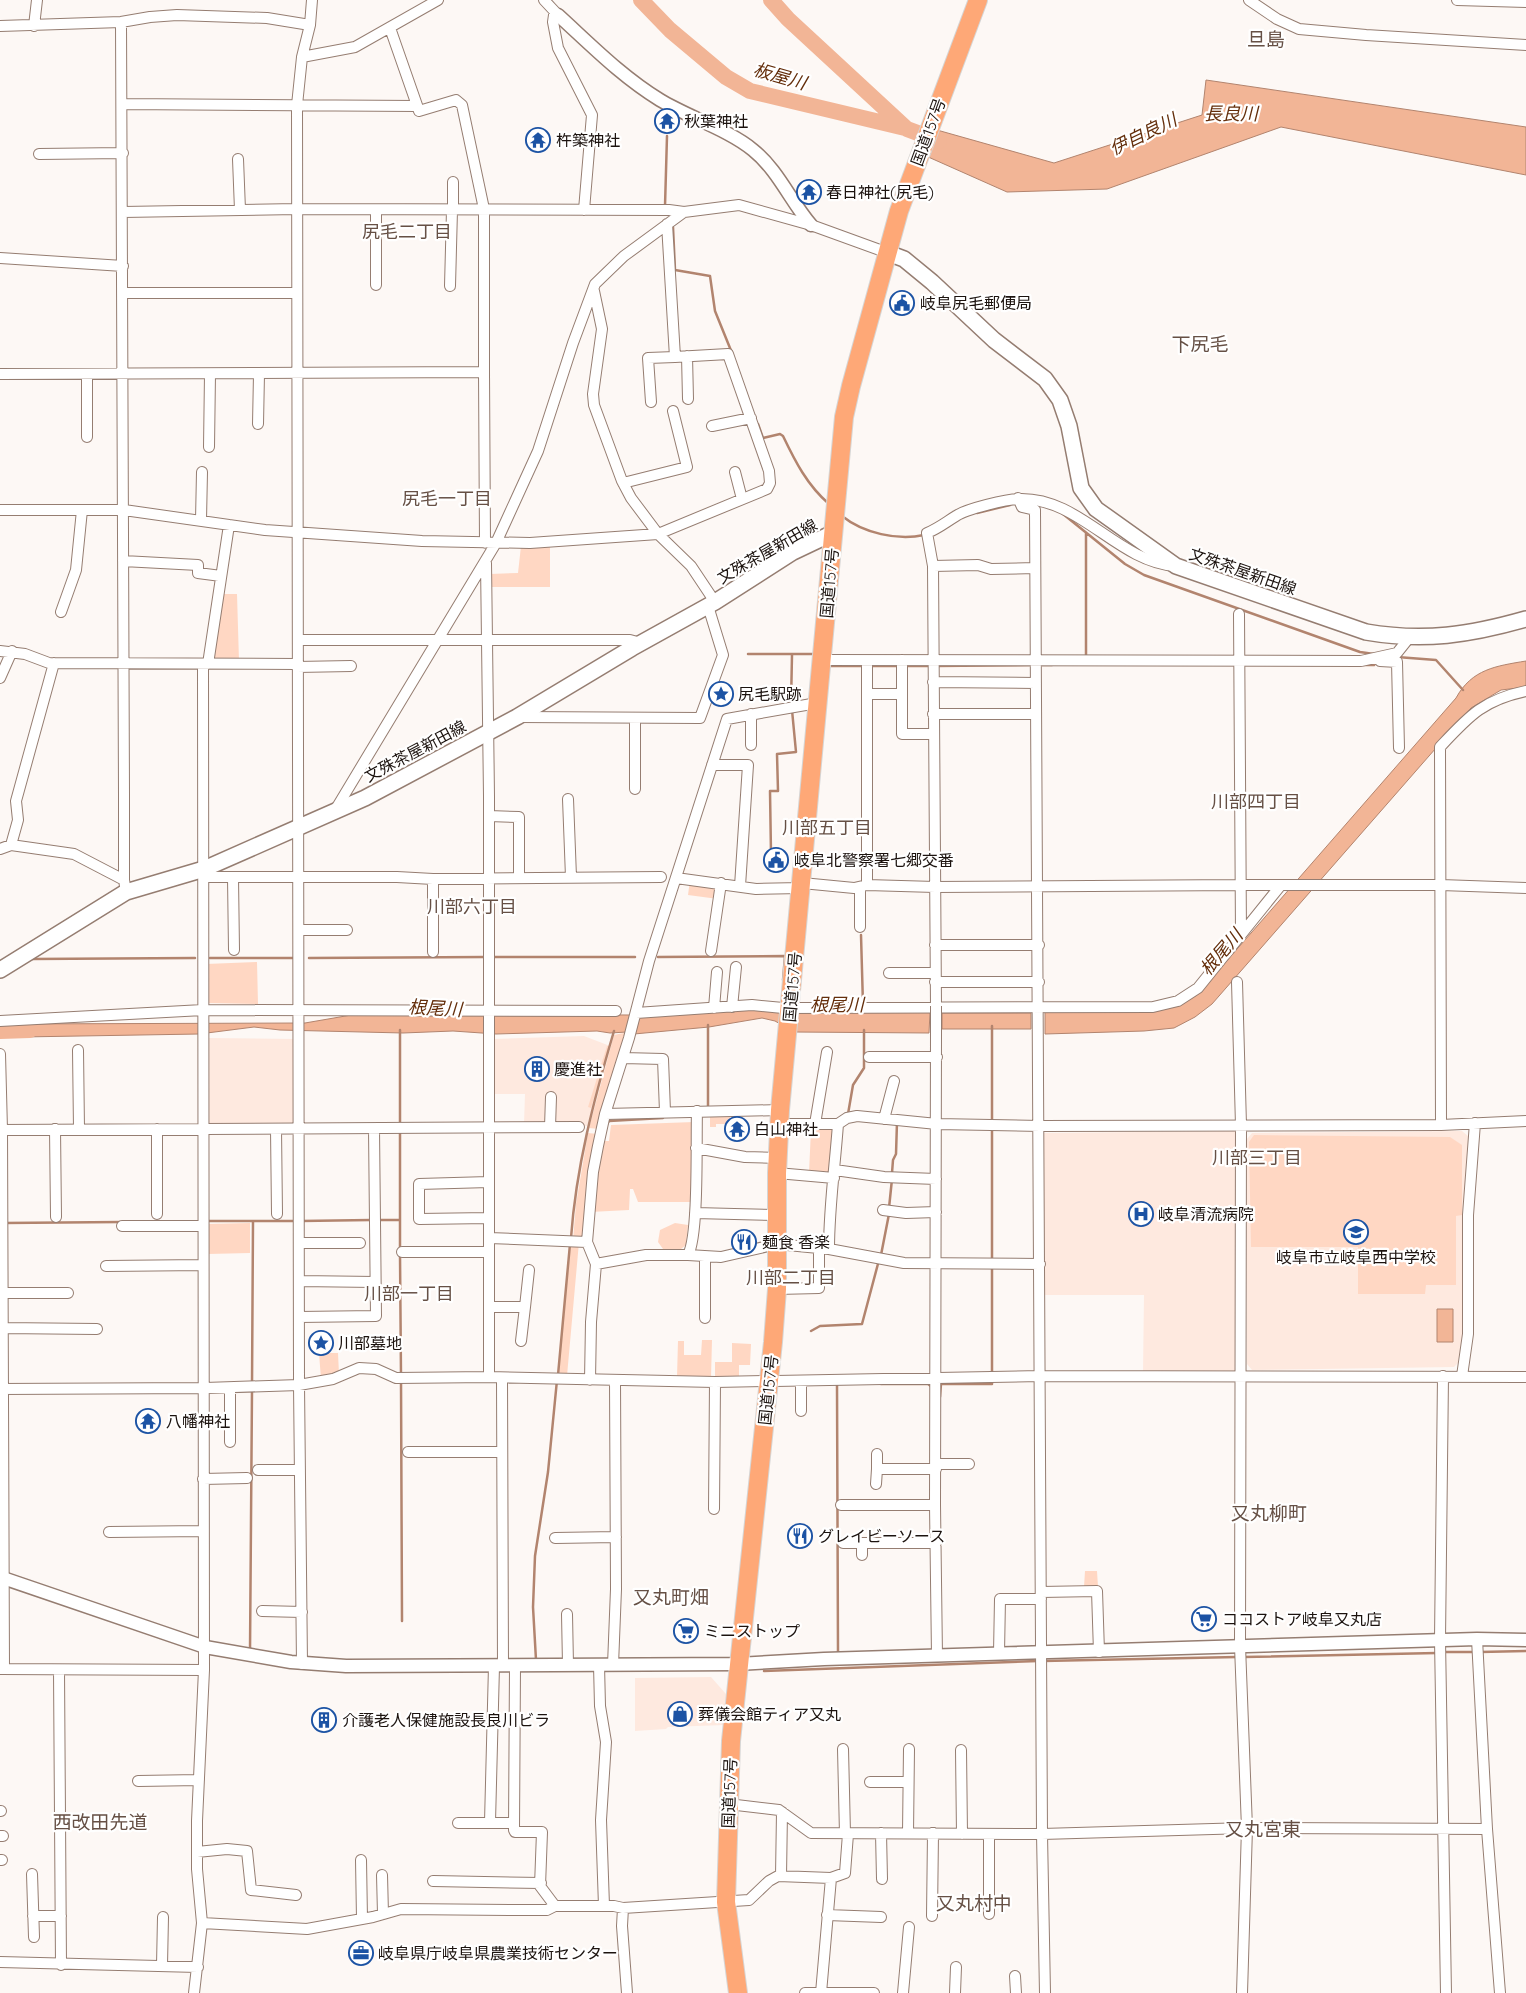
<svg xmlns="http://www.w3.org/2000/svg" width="1526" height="1993" font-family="Quicksand,'Noto Sans JP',sans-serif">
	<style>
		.built { fill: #fee9df }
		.green { fill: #ffd7c3 }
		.water { fill: #f2b596; stroke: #b2846e }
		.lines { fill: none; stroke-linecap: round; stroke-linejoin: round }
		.stream { stroke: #b2846e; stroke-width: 2.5 }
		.river { stroke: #f2b596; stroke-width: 16 }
		.minor-casing { stroke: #957d71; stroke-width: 12 }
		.tertiary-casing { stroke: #957d71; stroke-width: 15 }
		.secondary-casing { stroke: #957d71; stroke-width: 18 }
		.trunk-casing { stroke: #d6d5d4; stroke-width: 20 }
		.minor { stroke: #fff; stroke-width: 10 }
		.tertiary { stroke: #fff; stroke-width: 12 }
		.secondary { stroke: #fff; stroke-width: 15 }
		.trunk { stroke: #fea877; stroke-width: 18 }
		.minor-bridge-casing { stroke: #957d71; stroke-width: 12; stroke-linecap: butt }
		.minor-bridge { stroke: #fff; stroke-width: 10 }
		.labels { text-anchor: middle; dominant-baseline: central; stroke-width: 4.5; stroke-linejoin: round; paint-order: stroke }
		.poi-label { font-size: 16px; fill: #1c130f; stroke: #fff; text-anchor: start }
		.street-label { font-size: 16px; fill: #1c130f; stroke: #fff }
		.water-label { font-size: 18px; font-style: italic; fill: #642e0b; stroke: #fff }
		.neighbourhood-label { font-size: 18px; fill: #665045; stroke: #fff }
		.quarter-label { font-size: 19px; fill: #665045; stroke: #fff }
	</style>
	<rect width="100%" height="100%" fill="#fdf8f5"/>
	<!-- built -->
	<path class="built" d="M584 1036 610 1046 587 1126 524 1124 525 1094H492L493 1039Z
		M208 1038 296 1039V1126H208Z
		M1238 1131 1237 1373H1143L1144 1295H1043L1044 1133Z
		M1462 1131 1468 1136 1464 1325 1458 1363 1454 1367 1252 1370 1247 1364V1139L1252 1133Z
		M711 1677 726 1694 725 1725 668 1727 666 1729 635 1731V1678Z"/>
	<!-- green -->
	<path class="green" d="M521 546H550V587H490V574L518 573Z
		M223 594H237L239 661 213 659Z
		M690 880 720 884 718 899 688 895Z
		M257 962 258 1004 207 1003 206 964Z
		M628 1032 599 1129 589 1128 614 1035Z
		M607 1046H609L591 1108 588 1107Z
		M710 1115H730V1124H716V1127H710Z
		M694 1122 692 1202H638L633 1189H630L629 1210 590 1212 600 1141H609L611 1125Z
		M811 1129H834L831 1175 809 1173Z
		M588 1133 598 1134 585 1239 573 1240 576 1204Z
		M1254 1135 1450 1137 1462 1145V1215L1456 1216V1285H1426L1425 1294H1358V1247H1251L1249 1142Z
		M250 1223V1253L208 1254 207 1224Z
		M675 1223 688 1225 686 1245 681 1249H663L658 1242 660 1230Z
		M571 1242H579L567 1376 558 1377Z
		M702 1340H712L711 1378 677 1377 678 1341H684V1355H701Z
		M732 1343 751 1344 750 1365H739V1376L715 1377V1362H732Z
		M319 1353H338L339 1374 321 1379Z
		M1085 1571H1097L1098 1587H1084Z"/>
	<!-- water -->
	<path class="water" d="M1206 80 1526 127V175L1281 127 1107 189 1007 192 926 156 937 130 1054 163 1202 115Z
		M1526 661V687L1501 690 1471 708 1212 1004 1195 1017 1174 1028 1144 1031 1045 1034V1011L1178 1006 1197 995 1456 698C1472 669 1496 666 1526 661Z
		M732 1010H783L782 1025 775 1021 762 1018 709 1027 634 1034 638 1016Z
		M796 1010 930 1012 929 1033 795 1032Z
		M942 1013H1031V1029H942Z
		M357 1014 632 1015 627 1032 610 1033 597 1031 496 1034 453 1031 403 1033 280 1030 254 1027 199 1034 21 1037 9 1031H0V1024L305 1023Z
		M1437 1309H1453V1342H1437Z"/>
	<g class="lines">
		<!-- stream -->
		<path class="stream" d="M665 206 667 136
			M673 227 675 270 710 276 715 311 732 353
			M758 424 763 438 780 434 783 436C795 461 807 485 829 504
			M977 513 1010 505
			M1063 514 1125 564 1144 575 1360 652 1374 654
			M842 516C863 533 898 541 924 535
			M748 654H817
			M1397 657 1436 660 1463 690
			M1086 659V533
			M829 664 831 666H865
			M1038 665H1052
			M1363 665H1374L1377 660
			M870 666H900
			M905 666H930
			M935 666 1032 665
			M791 704 792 655
			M771 854 770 791H778L777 754 796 752 792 710
			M861 935 863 1005
			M492 957H635
			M658 957 785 956 783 980
			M210 958H294
			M309 958 486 957
			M31 959 195 958
			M400 1030V1125
			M708 1107V1025
			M848 1114 853 1085 864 1068V1030
			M992 1123V1026
			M607 1124 609 1121 663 1118
			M400 1130V1250
			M892 1173 893 1160 896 1154 897 1122
			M889 1208 892 1179
			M376 1220H400
			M206 1221H296
			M301 1221 371 1220
			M4 1223 121 1222
			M571 1238C576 1167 594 1099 614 1031
			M400 1255 401 1375
			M881 1255 889 1214
			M992 1261V1129
			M811 1331 820 1326 862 1324 879 1260
			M992 1373V1266
			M558 1375 570 1244
			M401 1380 402 1621
			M837 1384 838 1654
			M881 1384H928L932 1387
			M252 1385 253 1221
			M940 1397 941 1384H992V1379
			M250 1652 252 1390
			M1443 1652H1475
			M1480 1652 1526 1651
			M1243 1657 1437 1653
			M536 1660 533 1607 535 1556 548 1472 557 1380
			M1043 1661 1237 1657
			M764 1671 1038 1661"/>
		<!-- river -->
		<path class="river" d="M641 0 670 30 726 77 750 91 905 128
			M771 0 788 19 907 129 939 141
			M0 1031 30 1030"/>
		<defs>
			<path id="minor" d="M544 0 558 15H554L553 22 558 48 592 115 584 210
				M1249 0 1277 19 1299 29 1366 35 1526 45
				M1457 0 1526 2
				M121 22 124 793V880L126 892
				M0 26 121 22 150 17 177 15 267 18 310 25
				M34 26 37 0
				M302 57 355 47 438 0
				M123 104 417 106
				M39 154 123 153
				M238 159 240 210
				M453 182V210
				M376 210V285
				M123 212 297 209 669 210 684 212 739 205 811 225 888 253
				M0 258 123 266
				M450 286 452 210
				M594 291 602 329 593 394 594 405 622 481 631 498 658 534 691 566 715 602
				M123 293H297
				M687 356 688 399
				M484 372 485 543
				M0 374 484 372V209L462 105 456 100 419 111 390 28
				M87 374V437
				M651 402 648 358 675 357
				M258 424 259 374
				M712 426 751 418
				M209 447 210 374
				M735 472 742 499
				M623 483 687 467 673 411
				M1018 498 1022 507 1035 510 1042 1834 1045 1993
				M0 510H124L265 530 422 541 530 543 658 534 767 489 770 483 769 471 728 354 675 357 667 224
				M201 520 202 472
				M123 561 198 565V573L221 576
				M486 563 489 796V1377
				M933 566 978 565 991 569 1035 568
				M61 612 76 570 82 510
				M1239 614 1241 935
				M299 640H630L641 643
				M0 651 25 654 49 663 297 664
				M822 660 1361 661 1397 653 1409 638
				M902 660V734H933
				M867 661V885
				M1380 661 1397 662 1399 748
				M208 664 229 525
				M297 667 351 666
				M0 678 12 651
				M933 682 1036 683
				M867 694H902
				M751 714V745
				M933 714H1036
				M519 717 700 718 723 655 708 606
				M635 718V789
				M712 765H748L740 886
				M568 799 571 877
				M334 812 496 543 538 451 573 343 595 284 624 256 684 212
				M489 816 519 817V877
				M11 845 18 820 16 801 54 663
				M0 849 11 845 74 854 124 880
				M203 877H397L433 879 661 877
				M233 878 234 950
				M676 878 756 889 801 888
				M433 879V952
				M802 883 854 888 867 885 935 887 1240 885H1441L1526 888
				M860 887V927
				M299 930H347
				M935 945H1039
				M711 951 721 883
				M889 973H935
				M935 982H1039
				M1237 982 1241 1125 1240 1646 1247 1828 1242 1993
				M936 1006 933 566 927 533C939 528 946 522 956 516 966 509 1007 499 1019 499 1080 497 1116 561 1175 566
				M732 1007 736 967
				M714 1008 717 972
				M636 1013 752 1005 783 1008 1153 1007 1178 1001 1198 988 1281 885
				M0 1021 203 1010 616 1011
				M936 1032 935 1505 937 1656
				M78 1050 79 1129
				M0 1054 2 1130 4 1669
				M869 1057H937
				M623 1058 663 1059 665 1112
				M605 1114 780 1110
				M884 1119 894 1081
				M779 1124H838L847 1118 857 1116 937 1124 1040 1126 1441 1125 1526 1121
				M815 1124 827 1052
				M1441 1125 1440 747C1469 716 1483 700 1526 691
				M550 1127 551 1097
				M55 1129 56 1217
				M157 1129V1214
				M276 1129 277 1214
				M0 1130 579 1127
				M696 1148 745 1157 778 1158
				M835 1170 884 1177 936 1179
				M777 1173 834 1178
				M489 1182 419 1184V1219L489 1218
				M883 1210 906 1213 936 1212
				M695 1213 777 1215
				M122 1226H203
				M489 1238 587 1242
				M299 1243H360
				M829 1249 904 1263 1040 1264
				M402 1252H489
				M688 1255 721 1257 777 1244 829 1249C829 1207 835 1166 838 1124
				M596 1264 646 1255H688C699 1235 696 1139 697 1111
				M106 1266 203 1265
				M299 1281 375 1282
				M777 1289 819 1288V1248
				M2 1293H68
				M489 1307H525L529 1270
				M299 1317 376 1316 374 1129
				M705 1318V1257
				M2 1328 97 1329
				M521 1341 525 1307
				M1443 1376 1440 1640 1446 1993
				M1462 1376 1468 1334V1215L1475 1123
				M502 1378 503 1666
				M590 1380 591 1322 596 1264 587 1242 593 1172 598 1146 605 1114 629 1038 649 961 727 719 817 703
				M801 1381V1411
				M230 1388V1442
				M0 1389 205 1388 299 1385 333 1379 359 1368 376 1369 396 1378 489 1377 715 1382 1040 1376 1526 1377
				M408 1452H501
				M877 1454V1469H936
				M936 1464H969
				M258 1470H300
				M203 1479 247 1478
				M876 1484 877 1469
				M841 1505H935
				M714 1509 715 1382
				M109 1532 203 1531
				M555 1538 616 1537
				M843 1543H936
				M862 1543V1555
				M1041 1592 1097 1591 1099 1652
				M262 1611 302 1612
				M567 1614 568 1665
				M1477 1639 1487 1829 1500 1993
				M999 1653 1000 1599H1041
				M302 1664 299 1385 297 105 302 57 310 25 312 0
				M599 1665 600 1706 606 1742 601 1820 604 1906
				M613 1665 616 1589 615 1380
				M515 1666 514 1830 515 1832H542L540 1886 555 1906
				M0 1669 204 1670 203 664
				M59 1670 61 1965
				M843 1749 845 1834
				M961 1750 962 1834
				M138 1781 199 1780
				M870 1782H908
				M728 1804 779 1810 811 1833 1042 1834 1247 1828 1487 1829
				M0 1811H1
				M490 1822 494 1666
				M458 1823H514
				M881 1833 882 1879
				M908 1833 909 1749
				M0 1836H3
				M197 1852 227 1849 247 1851 251 1890 296 1895
				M0 1860H2
				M361 1860 362 1919
				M32 1874 34 1937
				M382 1875 383 1914
				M781 1876 782 1812
				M433 1881 541 1883
				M623 1908 622 1926 627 1993
				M989 1914V1834
				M827 1915 881 1917
				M33 1916H61
				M932 1916 933 1833
				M202 1923 307 1929 373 1917 401 1909 521 1910H547L555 1906H614L623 1908 749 1900 769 1881 778 1876 831 1878 845 1873 848 1834
				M0 1962 198 1967
				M162 1965 163 1917
				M1015 1976 1016 1993
				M194 1993 202 1923 197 1869V1821L204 1670
				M805 1993H874
				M821 1993 831 1878
				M903 1993 909 1927
				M955 1993 956 1967"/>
			<path id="tertiary" d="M558 15C591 45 621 76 660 100 688 117 729 130 753 150 778 170 791 202 811 225
				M0 1577 205 1647 291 1662 346 1666 738 1664 824 1659 1477 1639 1526 1640"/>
			<path id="secondary" d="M888 253 904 259 932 282 994 340 1045 379 1060 400 1069 426 1081 488 1096 509 1176 566 1366 632C1424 642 1470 635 1526 619
				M0 970 126 892 204 869 365 798 517 717 632 648 715 602 793 552 833 533"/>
			<path id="trunk" d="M738 1993 726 1902 731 1741 773 1342 777 1289V1173L780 1110 844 417 851 386 899 211 978 0"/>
		</defs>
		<!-- minor casing -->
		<use href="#minor" class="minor-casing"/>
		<!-- tertiary casing -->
		<use href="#tertiary" class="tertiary-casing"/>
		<!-- secondary casing -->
		<use href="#secondary" class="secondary-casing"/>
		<!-- trunk casing -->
		<use href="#trunk" class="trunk-casing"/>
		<!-- minor -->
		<use href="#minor" class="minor"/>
		<!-- tertiary -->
		<use href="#tertiary" class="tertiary"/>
		<!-- secondary -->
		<use href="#secondary" class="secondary"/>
		<!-- trunk -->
		<use href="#trunk" class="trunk"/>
		<defs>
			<path id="minor-bridge" d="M936 1006V1032"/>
		</defs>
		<!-- minor-bridge casing -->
		<use href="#minor-bridge" class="minor-bridge-casing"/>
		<!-- minor-bridge -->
		<use href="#minor-bridge" class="minor-bridge"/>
	</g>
	<!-- icons -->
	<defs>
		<symbol id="temple-ring" viewBox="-11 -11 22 22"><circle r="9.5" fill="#fff" stroke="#1c53a4" stroke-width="1.5"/><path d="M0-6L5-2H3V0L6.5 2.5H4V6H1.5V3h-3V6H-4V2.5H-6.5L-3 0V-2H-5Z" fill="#1c53a4"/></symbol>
		<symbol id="civic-ring" viewBox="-11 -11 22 22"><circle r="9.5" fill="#fff" stroke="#1c53a4" stroke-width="1.5"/><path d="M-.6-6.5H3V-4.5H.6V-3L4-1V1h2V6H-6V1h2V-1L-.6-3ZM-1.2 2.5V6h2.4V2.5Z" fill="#1c53a4"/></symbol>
		<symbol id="sight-ring" viewBox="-11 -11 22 22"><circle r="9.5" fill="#fff" stroke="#1c53a4" stroke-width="1.5"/><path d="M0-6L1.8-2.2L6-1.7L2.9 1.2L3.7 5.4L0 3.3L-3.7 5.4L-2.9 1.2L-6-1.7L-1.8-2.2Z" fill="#1c53a4"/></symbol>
		<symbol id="building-ring" viewBox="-11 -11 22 22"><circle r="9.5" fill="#fff" stroke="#1c53a4" stroke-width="1.5"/><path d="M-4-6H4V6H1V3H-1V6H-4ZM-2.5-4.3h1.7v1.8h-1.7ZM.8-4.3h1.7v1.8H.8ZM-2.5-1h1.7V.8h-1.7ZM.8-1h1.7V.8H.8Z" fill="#1c53a4"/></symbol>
		<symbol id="hospital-ring" viewBox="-11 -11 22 22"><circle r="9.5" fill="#fff" stroke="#1c53a4" stroke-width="1.5"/><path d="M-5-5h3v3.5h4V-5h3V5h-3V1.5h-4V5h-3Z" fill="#1c53a4"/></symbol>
		<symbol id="school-ring" viewBox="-11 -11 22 22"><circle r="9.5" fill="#fff" stroke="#1c53a4" stroke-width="1.5"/><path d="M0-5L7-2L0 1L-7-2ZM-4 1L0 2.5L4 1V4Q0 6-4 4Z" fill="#1c53a4"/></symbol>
		<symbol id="restaurant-ring" viewBox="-11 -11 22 22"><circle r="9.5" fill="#fff" stroke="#1c53a4" stroke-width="1.5"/><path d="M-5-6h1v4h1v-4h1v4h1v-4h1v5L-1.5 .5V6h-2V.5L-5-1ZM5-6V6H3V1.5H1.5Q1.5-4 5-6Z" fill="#1c53a4"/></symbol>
		<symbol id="supermarket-ring" viewBox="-11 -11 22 22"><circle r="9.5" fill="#fff" stroke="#1c53a4" stroke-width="1.5"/><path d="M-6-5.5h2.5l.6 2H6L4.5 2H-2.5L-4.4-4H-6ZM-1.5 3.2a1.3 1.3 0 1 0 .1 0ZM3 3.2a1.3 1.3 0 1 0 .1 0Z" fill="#1c53a4"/></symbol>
		<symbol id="shop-ring" viewBox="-11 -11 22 22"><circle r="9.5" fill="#fff" stroke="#1c53a4" stroke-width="1.5"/><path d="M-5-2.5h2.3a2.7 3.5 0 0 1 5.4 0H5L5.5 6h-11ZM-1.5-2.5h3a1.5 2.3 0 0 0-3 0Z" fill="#1c53a4"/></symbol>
		<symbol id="office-ring" viewBox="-11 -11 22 22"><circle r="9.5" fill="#fff" stroke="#1c53a4" stroke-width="1.5"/><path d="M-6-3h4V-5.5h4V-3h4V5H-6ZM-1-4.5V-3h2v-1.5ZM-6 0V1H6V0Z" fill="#1c53a4"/></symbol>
	</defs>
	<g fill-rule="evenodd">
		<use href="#temple-ring" x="653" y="107" width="28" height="28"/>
		<use href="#temple-ring" x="524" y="126" width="28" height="28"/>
		<use href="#temple-ring" x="795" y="178" width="28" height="28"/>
		<use href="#civic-ring" x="888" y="289" width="28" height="28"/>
		<use href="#sight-ring" x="707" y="680" width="28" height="28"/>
		<use href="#civic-ring" x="762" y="846" width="28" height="28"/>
		<use href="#building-ring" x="523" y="1055" width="28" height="28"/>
		<use href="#temple-ring" x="723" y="1115" width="28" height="28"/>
		<use href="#hospital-ring" x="1127" y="1200" width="28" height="28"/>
		<use href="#school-ring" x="1342" y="1218" width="28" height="28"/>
		<use href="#restaurant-ring" x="730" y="1228" width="28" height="28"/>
		<use href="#sight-ring" x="307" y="1329" width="28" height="28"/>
		<use href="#temple-ring" x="134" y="1407" width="28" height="28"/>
		<use href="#restaurant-ring" x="786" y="1522" width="28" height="28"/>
		<use href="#supermarket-ring" x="1190" y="1605" width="28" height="28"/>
		<use href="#supermarket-ring" x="672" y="1617" width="28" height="28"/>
		<use href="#shop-ring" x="666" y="1700" width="28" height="28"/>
		<use href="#building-ring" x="310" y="1706" width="28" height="28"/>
		<use href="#office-ring" x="347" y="1939" width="28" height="28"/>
	</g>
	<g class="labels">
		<!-- poi labels -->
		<g class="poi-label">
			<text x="684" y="121">秋葉神社</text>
			<text x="556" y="140">杵築神社</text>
			<text x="826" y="192">春日神社(尻毛)</text>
			<text x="920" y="303">岐阜尻毛郵便局</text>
			<text x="738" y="694">尻毛駅跡</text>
			<text x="794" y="860">岐阜北警察署七郷交番</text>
			<text x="554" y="1069">慶進社</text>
			<text x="754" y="1129">白山神社</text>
			<text x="1158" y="1214">岐阜清流病院</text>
			<text x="762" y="1242">麺食 香楽</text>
			<text x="1356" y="1257" text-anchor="middle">岐阜市立岐阜西中学校</text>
			<text x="338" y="1343">川部墓地</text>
			<text x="166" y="1421">八幡神社</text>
			<text x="818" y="1536">グレイビーソース</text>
			<text x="1222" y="1619">ココストア岐阜又丸店</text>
			<text x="704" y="1631">ミニストップ</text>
			<text x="698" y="1714">葬儀会館ティア又丸</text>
			<text x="342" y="1720">介護老人保健施設長良川ビラ</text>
			<text x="378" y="1953">岐阜県庁岐阜県農業技術センター</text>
		</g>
		<!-- street labels -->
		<g class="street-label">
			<text transform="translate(928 132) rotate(-70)">国道157号</text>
			<text transform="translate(767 551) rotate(-30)">文殊茶屋新田線</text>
			<text transform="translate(1243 571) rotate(19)">文殊茶屋新田線</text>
			<text transform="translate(829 583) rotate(-85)">国道157号</text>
			<text transform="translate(415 751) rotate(-28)">文殊茶屋新田線</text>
			<text transform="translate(792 987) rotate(-85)">国道157号</text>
			<text transform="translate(768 1390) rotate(-84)">国道157号</text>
			<text transform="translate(729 1793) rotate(-88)">国道157号</text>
		</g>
		<!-- water labels -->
		<g class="water-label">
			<text transform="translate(780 76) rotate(16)">板屋川</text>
			<text x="1231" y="113">長良川</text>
			<text transform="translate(1143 134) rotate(-26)">伊自良川</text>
			<text transform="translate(1221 952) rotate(-49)">根尾川</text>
			<text x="837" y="1004">根尾川</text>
			<text transform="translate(435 1008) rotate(3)">根尾川</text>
		</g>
		<!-- neighbourhood labels -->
		<g class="neighbourhood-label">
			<text x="407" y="231">尻毛二丁目</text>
			<text x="447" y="498">尻毛一丁目</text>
			<text x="1256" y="801">川部四丁目</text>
			<text x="827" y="827">川部五丁目</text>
			<text x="472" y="906">川部六丁目</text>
			<text x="1257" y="1157">川部三丁目</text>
			<text x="791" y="1277">川部二丁目</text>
			<text x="409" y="1293">川部一丁目</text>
		</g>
		<!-- quarter labels -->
		<g class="quarter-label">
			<text x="1266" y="39">旦島</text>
			<text x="1200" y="344">下尻毛</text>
			<text x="1269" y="1513">又丸柳町</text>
			<text x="671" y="1597">又丸町畑</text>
			<text x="100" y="1822">西改田先道</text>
			<text x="1263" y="1829">又丸宮東</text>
			<text x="974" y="1903">又丸村中</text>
		</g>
	</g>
</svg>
